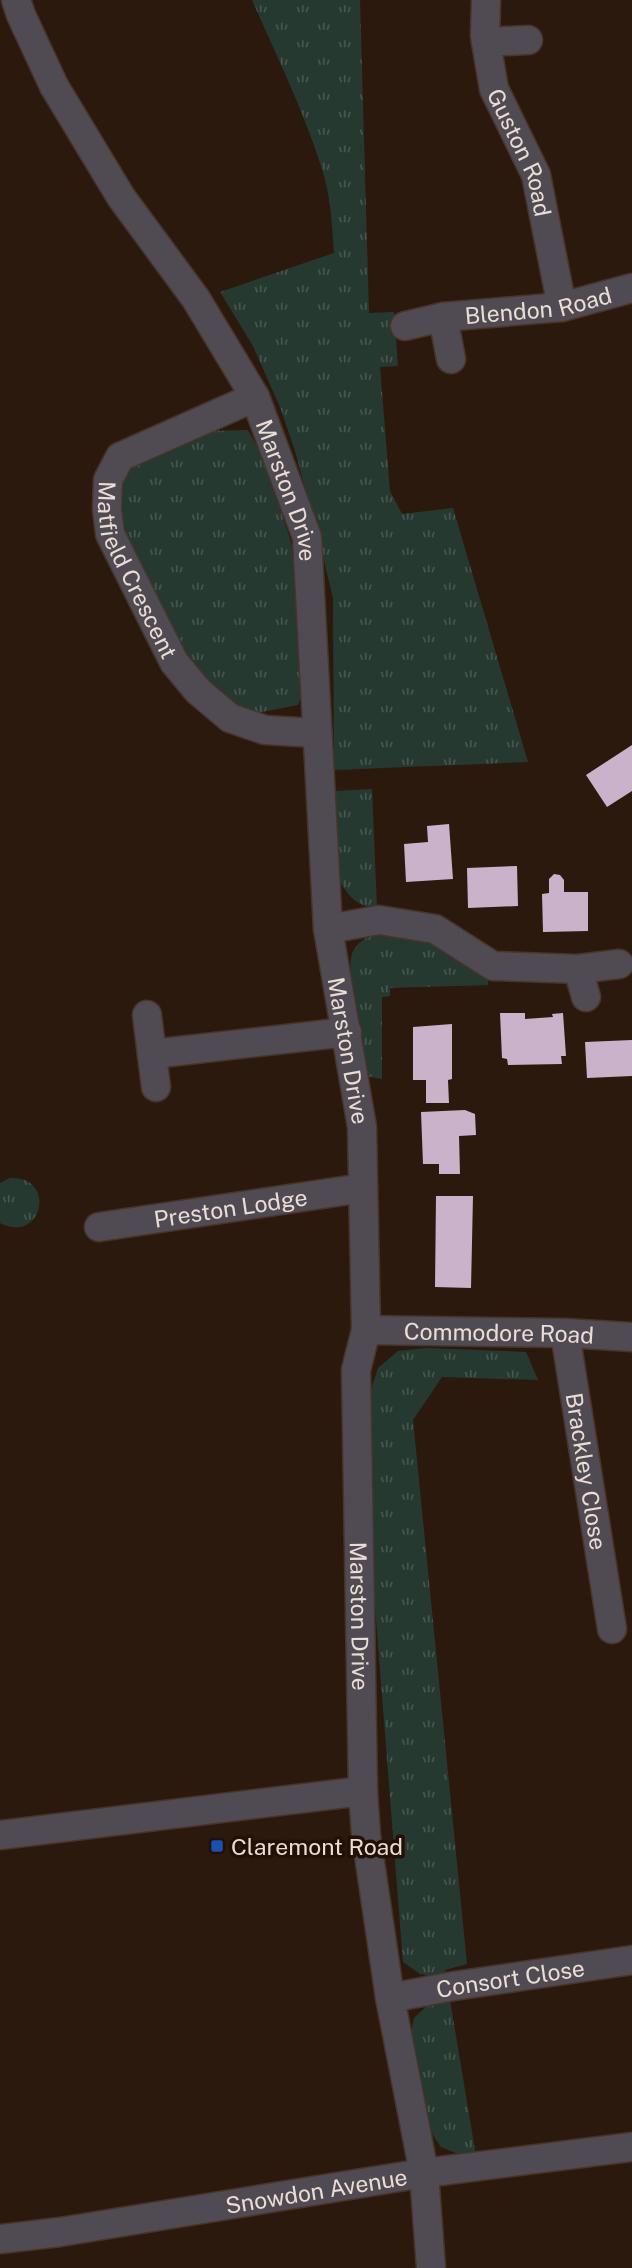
<svg xmlns="http://www.w3.org/2000/svg" width="632" height="2268" font-family="'Public Sans',sans-serif">
	<style>
		.grass { fill: url(#grass-tufts) }
		.building { fill: #cbb2cb }
		.lines { fill: none; stroke-linecap: round; stroke-linejoin: round }
		.minor-casing { stroke: #47342a; stroke-width: 31 }
		.minor { stroke: #504a53; stroke-width: 28 }
		.transit-dot { fill: #1a4fb4; stroke: #221006; stroke-width: 2.5 }
		.labels { text-anchor: middle; dominant-baseline: central; stroke-width: 7; stroke-linejoin: round; paint-order: stroke }
		.street-label { font-size: 23px; fill: #eaddd5; stroke: #221006 }
		.poi-label { font-size: 23px; fill: #eaddd5; stroke: #221006; text-anchor: start }
	</style>
	<defs>
		<pattern id="grass-tufts" width="24" height="20" patternUnits="userSpaceOnUse" patternTransform="scale(1.75)"><rect width="24" height="20" fill="#263930"/><path d="M3 7l-1-3M5 7V3M7 7l1-3M15 17l-1-3M17 17v-4M19 17l1-3" fill="none" stroke="#46554d"/></pattern>
	</defs>
	<rect width="100%" height="100%" fill="#2c190e"/>
	<!-- grass -->
	<path class="grass" d="M252 0H360L369 313 394 312 398 366 380 367 390 491 402 514 453 508 528 762 334 770 333 598 317 532 295 451 280 407 253 346 220 292 334 253C332 225 331 196 322 169 304 111 276 55 252 0Z
		M248 430 264 459 291 542 300 600 306 682 298 705 230 718 198 691 110 534 120 457 210 431Z
		M372 789 377 909C357 906 349 897 339 880L334 791Z
		M388 931 437 943 488 972V985L390 988V996L382 997V1079L365 1076C361 1049 345 977 352 954 357 939 374 934 388 931Z
		M10 1178C58 1176 42 1245 0 1223V1183Z
		M426 1348 526 1352 538 1380 442 1377 413 1420 467 1964 445 1970 446 1978 420 1974 403 1962 371 1556 367 1403 378 1368 398 1351Z
		M450 2000 476 2156 456 2153 441 2147 425 2123 410 2038 414 2018 430 2003Z"/>
	<!-- building -->
	<path class="building" d="M632 745V791L607 807 586 775Z
		M449 824 453 879 406 882 404 844 428 842 427 826Z
		M517 866 518 906 468 908 467 868Z
		M554 874 560 875 564 880V892H588V931L543 932 542 894 549 893V879Z
		M500 1013H525V1019L553 1017 552 1014 563 1013 566 1056H561L562 1064 508 1065 507 1059 502 1058Z
		M452 1024V1079L448 1080 449 1103H426V1080H413V1027Z
		M632 1040V1076L587 1078 585 1042Z
		M465 1110 475 1114 476 1135 459 1136 460 1174H439V1164H423L421 1112Z
		M436 1196H473L471 1288 435 1287Z"/>
	<g class="lines">
		<defs>
			<g id="minor">
				<path id="s1" d="M16 0 21 15 54 86 121 197 196 299 255 397 307 537 328 929 362 1127 366 1330 356 1370 363 1791 366 1835 390 1998 424 2173 431 2268"/>
				<path id="s2" d="M486 0 485 36 494 89 536 175 562 307"/>
				<path d="M486 42 528 40"/>
				<path d="M443 317 451 359"/>
				<path id="s3" d="M405 326 443 317 562 307 632 288"/>
				<path id="s4" d="M255 397 120 457 108 480 107 509 110 534 174 662 198 691 230 718 265 730 317 733"/>
				<path d="M328 929 379 920 435 929 493 966 578 969 619 964"/>
				<path d="M578 969 586 997"/>
				<path d="M147 1015 156 1087"/>
				<path d="M152 1054 347 1032"/>
				<path id="s5" d="M99 1227 363 1188"/>
				<path id="s6" d="M366 1330 565 1333 632 1337"/>
				<path id="s7" d="M565 1333 612 1629"/>
				<path d="M0 1835 363 1791"/>
				<path id="s8" d="M390 1998 454 1986 632 1960"/>
				<path id="s9" d="M0 2239 60 2232 424 2173 632 2147"/>
			</g>
		</defs>
		<!-- minor casing -->
		<use href="#minor" class="minor-casing"/>
		<!-- minor -->
		<use href="#minor" class="minor"/>
	</g>
	<!-- markers -->
	<rect class="transit-dot" x="210" y="1839" width="14" height="14" rx="3.5"/>
	<g class="labels">
		<!-- street labels -->
		<g class="street-label">
			<text stroke="none"><textPath href="#s2" startOffset="159">Guston Road</textPath></text>
			<text stroke="none"><textPath href="#s3" startOffset="135">Blendon Road</textPath></text>
			<text stroke="none"><textPath href="#s1" startOffset="564">Marston Drive</textPath></text>
			<text stroke="none"><textPath href="#s4" startOffset="270">Matfield Crescent</textPath></text>
			<text stroke="none"><textPath href="#s1" startOffset="1130">Marston Drive</textPath></text>
			<text stroke="none"><textPath href="#s5" startOffset="133">Preston Lodge</textPath></text>
			<text stroke="none"><textPath href="#s6" startOffset="133">Commodore Road</textPath></text>
			<text stroke="none"><textPath href="#s7" startOffset="140">Brackley Close</textPath></text>
			<text stroke="none"><textPath href="#s1" startOffset="1698">Marston Drive</textPath></text>
			<text stroke="none"><textPath href="#s8" startOffset="122">Consort Close</textPath></text>
			<text stroke="none"><textPath href="#s9" startOffset="320">Snowdon Avenue</textPath></text>
		</g>
		<!-- poi labels -->
		<g class="poi-label">
			<text x="231" y="1846">Claremont Road</text>
		</g>
	</g>
</svg>
